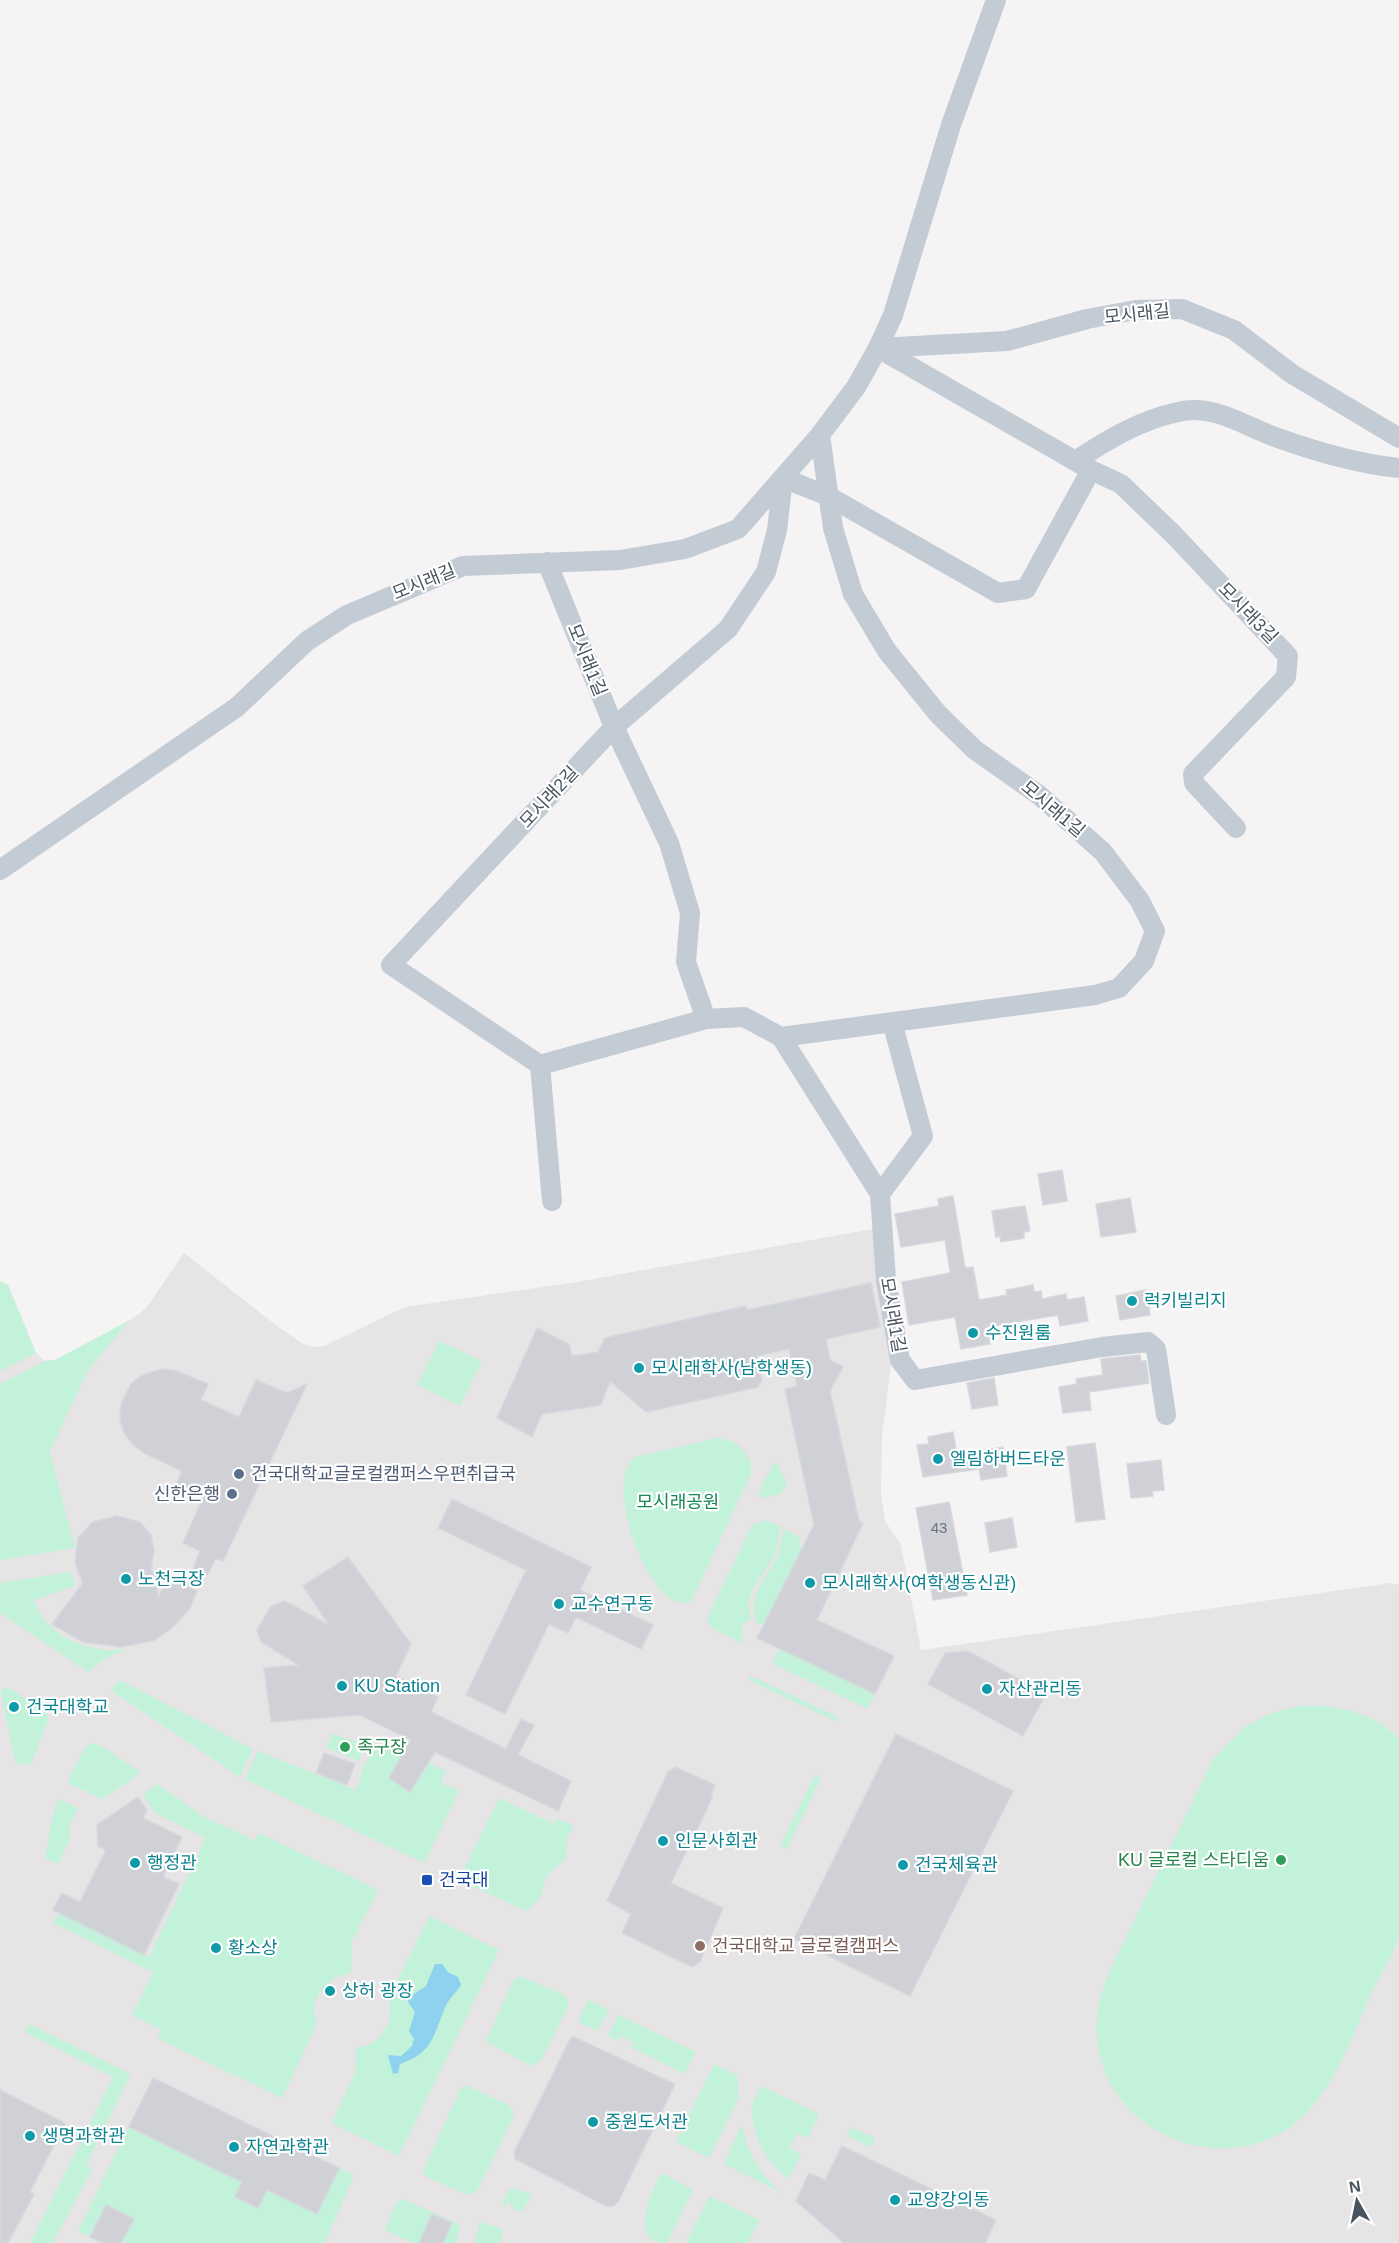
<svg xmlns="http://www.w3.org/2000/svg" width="1399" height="2243" font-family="Helvetica,'Noto Sans KR',sans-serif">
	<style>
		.education { fill: #e6e4e5 }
		.green { fill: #c2f2d9 }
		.water { fill: #8ed2ef }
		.building { fill: #cfd1d7; stroke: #d6d8de; stroke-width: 1.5 }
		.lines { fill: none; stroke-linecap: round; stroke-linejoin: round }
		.minor { stroke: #c3cbd4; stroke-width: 20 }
		.culture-dot { fill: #0f9aa8; stroke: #fff; stroke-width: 2 }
		.service-dot { fill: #5c6f8a; stroke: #fff; stroke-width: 2 }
		.leisure-dot { fill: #2e9e5b; stroke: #fff; stroke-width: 2 }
		.transit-dot { fill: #1a4fb4; stroke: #fff; stroke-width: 2 }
		.education-dot { fill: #8d6e63; stroke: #fff; stroke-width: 2 }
		.labels { text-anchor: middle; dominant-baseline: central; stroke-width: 4.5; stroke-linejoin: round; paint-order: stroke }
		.number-label { font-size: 15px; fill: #6a737e }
		.street-label { font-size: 18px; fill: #495461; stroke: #fff }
		.culture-label { font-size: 18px; fill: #0d838f; stroke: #fff; text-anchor: start }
		.service-label { font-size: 18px; fill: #4e5e75; stroke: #fff; text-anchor: start }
		.park-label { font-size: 18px; fill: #158759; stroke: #fff }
		.leisure-label { font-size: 18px; fill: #27864d; stroke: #fff; text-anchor: start }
		.transit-label { font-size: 18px; fill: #164399; stroke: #fff; text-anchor: start }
		.education-label { font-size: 18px; fill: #785e54; stroke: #fff; text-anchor: start }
	</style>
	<rect width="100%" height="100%" fill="#f5f3f3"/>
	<!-- education -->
	<path class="education" d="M873 1229 876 1231 894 1343 882 1435 881 1493 885 1521 901 1545 921 1650 1390 1583 1399 1585V2243H0V1281L8 1285 36 1353 45 1361 55 1360 116 1329 139 1314 147 1307 184 1253 277 1326 303 1344 313 1347 324 1346 405 1307 571 1283Z"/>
	<!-- green -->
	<path class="green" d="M0 1281 8 1285 36 1353 0 1371Z
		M130 1320 88 1370 50 1451 75 1548 0 1560V1384L45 1361 55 1360Z
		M439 1341 482 1361 460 1406 417 1385Z
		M717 1438C736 1439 753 1453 751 1474L694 1595 691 1601C653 1621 600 1482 635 1457Z
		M777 1463 787 1483 781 1494 760 1498 758 1494 773 1464Z
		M766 1520 781 1527C778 1535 779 1543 776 1551 766 1576 741 1590 751 1620L744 1622 741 1629 744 1634 741 1640 748 1646 711 1628 707 1618 752 1525Z
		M784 1529 801 1538 798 1544 803 1547 766 1624 763 1626 756 1622C747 1593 765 1581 777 1557 782 1548 781 1538 784 1529Z
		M70 1572 75 1586 34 1600C44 1636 91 1655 127 1649L104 1659 88 1672 0 1613V1583Z
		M779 1649 875 1694 868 1709 773 1664Z
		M750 1676 836 1716 840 1723 749 1680Z
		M120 1680 253 1749 240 1777 110 1690Z
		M3 1688 11 1689 48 1714V1721L31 1764H18L14 1757 1 1694Z
		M1300 1706C1337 1704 1371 1712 1399 1738 1399 1786 1399 1835 1399 1883 1399 1899 1399 1922 1399 1937 1394 1955 1381 1974 1373 1990 1351 2037 1333 2097 1289 2128 1214 2179 1105 2129 1097 2038 1095 2013 1101 1991 1111 1968L1214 1758 1245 1727 1271 1713Z
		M332 1733 365 1745 359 1761 326 1748Z
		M92 1743 101 1746 139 1771 133 1779 102 1799 67 1783 85 1747Z
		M385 1744 409 1754 401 1757 389 1778 421 1759 446 1771 441 1783 459 1791 424 1863 245 1779 258 1751 356 1790C362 1775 367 1748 385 1744Z
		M815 1775 821 1778 787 1849 780 1846Z
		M157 1784 201 1815 255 1841 259 1833 378 1890 352 1941 351 1973 334 1978 318 1995 314 2009 317 2024 282 2098 157 2038 161 2030 132 2015 153 1972 53 1923 58 1913 149 1957 206 1838 155 1813 143 1794Z
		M499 1798 554 1824 557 1818 574 1826 568 1836 565 1860 547 1875 539 1900 526 1911 459 1880Z
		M59 1799 78 1808 69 1827 70 1839 58 1864 45 1858 53 1814Z
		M429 1916 499 1950 399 2156 332 2123 355 2073 356 2048C381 2045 395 2022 388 1999Z
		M520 1976 564 1995 568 2000 567 2008 541 2060 531 2066 486 2041 513 1981Z
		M588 2000 609 2010 598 2031 578 2022Z
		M618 2015 696 2052 685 2074 632 2048 634 2043 621 2036 618 2041 608 2036Z
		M29 2024 131 2074 86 2165 92 2169 53 2243H30L113 2077 25 2032Z
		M714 2064 737 2075 739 2097 709 2158 676 2142Z
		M465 2085 509 2105 514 2115 478 2190 467 2195 427 2177 423 2171 460 2090Z
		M761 2086 819 2114 808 2138 797 2133 789 2148 801 2154 789 2179C768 2165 751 2135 752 2108 752 2101 757 2093 761 2086Z
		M742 2124C747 2153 760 2175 782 2193L724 2164Z
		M129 2127 242 2182 235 2197 258 2207 267 2190 317 2214 339 2168 354 2175 325 2243H121L134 2219 107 2205 90 2237 78 2231Z
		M851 2127 875 2138 871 2147 847 2136Z
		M661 2173 693 2190 667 2243C626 2243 652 2192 661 2173Z
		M512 2188 532 2194 523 2211 514 2210 509 2201 505 2204 508 2208 502 2205 507 2192Z
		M709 2196 759 2220 748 2243H686Z
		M402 2199 459 2224 460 2230 455 2243H413L385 2230 396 2203Z
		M480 2222 503 2229 500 2242 504 2243H474Z"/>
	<!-- water -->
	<path class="water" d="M435 1964H442L448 1972 458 1977 461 1985C456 1993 448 1999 445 2008 433 2036 433 2053 400 2064L398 2073 393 2074 388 2055 401 2056 412 2046 414 2039 409 2031 415 2012 408 2002 409 1997 426 1986Z"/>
	<!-- building -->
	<path class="building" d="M1062 1170 1067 1201 1043 1205 1038 1174Z
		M953 1196 965 1268 973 1267 979 1300 1007 1295 1006 1290 1033 1285 1034 1292 1041 1291 1042 1299 1066 1294 1067 1300 1084 1297 1088 1321 1060 1326 1058 1315 987 1327 990 1344 961 1349 955 1317 909 1325 902 1282 950 1273V1271L945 1240 901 1247 895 1214 939 1206 938 1199Z
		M1130 1198 1136 1232 1101 1237 1096 1204Z
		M1025 1206 1030 1231 1024 1232V1238L1001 1242 1000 1236 996 1237 992 1211Z
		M871 1283 880 1327 826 1339 830 1360 843 1367 830 1391 859 1521 863 1523 817 1620 894 1656 875 1694 757 1638 814 1525 785 1389 797 1386 789 1349 757 1356 762 1380 758 1387 646 1412 610 1381 601 1405 542 1414 532 1437 497 1418 537 1328 569 1344 572 1356 598 1352 605 1338 746 1306 747 1310Z
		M1146 1290 1150 1315 1120 1320 1116 1296Z
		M1140 1355 1141 1361H1146L1149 1383 1089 1392 1091 1410 1063 1413 1059 1387 1077 1384 1076 1379 1103 1375 1101 1359Z
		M162 1369 177 1371 208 1384 201 1400 239 1417 256 1380 287 1393 307 1384 223 1561 216 1558 208 1574 195 1581 193 1568 200 1551 183 1543 202 1500 174 1489 182 1471 146 1454 133 1445 124 1433 120 1419 121 1404 131 1384 142 1375Z
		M994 1378 998 1405 972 1409 967 1383Z
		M953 1432 957 1455 1003 1447 1007 1476 981 1480 979 1469 923 1477 917 1445 929 1444 928 1437Z
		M1095 1443 1105 1519 1076 1522 1067 1447Z
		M1161 1460 1164 1490 1152 1491 1153 1496 1131 1498 1127 1464Z
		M452 1499 591 1567 580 1590 653 1625 641 1649 576 1617 568 1633 549 1624 505 1714 466 1695 526 1570 438 1528Z
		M949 1502 967 1595 933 1600 916 1508Z
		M117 1516 140 1522 151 1535 154 1551 151 1571 156 1573 158 1598 167 1578 197 1591 190 1608 172 1628 155 1640 122 1647 83 1642 52 1624 83 1583 75 1563 78 1538 93 1522Z
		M1012 1518 1017 1547 990 1552 985 1523Z
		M348 1557 411 1644 396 1676 438 1697 431 1712 506 1749 521 1719 534 1725 518 1755 571 1781 558 1811 435 1752 410 1792 389 1778 411 1740 360 1715 271 1722 264 1668 299 1665 261 1642 257 1630 271 1606 285 1601 329 1625 303 1586Z
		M968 1651 1046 1694 1023 1736 928 1684 945 1653Z
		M896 1734 1013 1791 910 1996 794 1939Z
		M324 1753 355 1764 347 1785 316 1773Z
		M675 1767 715 1785 711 1795 713 1796 671 1883 723 1908 700 1962 692 1967 622 1933 631 1914 607 1901 668 1772Z
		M138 1797 147 1810 143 1818 182 1837 163 1877 179 1884 144 1955 53 1910 62 1893 80 1902 106 1850 98 1846 97 1825Z
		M574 2037 675 2084 618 2202 613 2206H606L515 2159 514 2152 544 2092 570 2039Z
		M153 2078 339 2168 317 2214 267 2190 258 2208 235 2197 242 2182 129 2127Z
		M0 2090 65 2123 30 2192 34 2194 8 2243H0Z
		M842 2146 996 2220 985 2243H844L796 2201 809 2173 825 2180Z
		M106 2205 134 2219 121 2243H102L90 2237Z
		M432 2214 452 2223 446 2237 443 2243H419Z"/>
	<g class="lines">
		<!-- minor -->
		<path class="minor" d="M878 348 1007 341 1087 319 1136 310 1182 309 1234 330 1292 374 1399 438
			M1075 461C1107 440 1140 420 1178 412 1214 403 1246 427 1278 438 1317 452 1358 464 1399 468
			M1091 470 1121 484 1174 535 1288 656 1286 677 1193 774 1194 783 1236 828
			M547 562 614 727 669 843 690 913 686 962 706 1019 744 1017 781 1037 1095 995 1119 988 1144 961 1155 931 1140 901 1103 852 1039 795 975 750 938 714 887 651 853 594 833 528 820 435
			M0 870 237 707 307 641 347 615 463 566 620 560 685 549 738 529 820 435 856 387 878 348 893 315 951 125 996 0
			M706 1019 540 1065 391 965 614 727 728 629 766 572 777 530 783 478 828 496 998 593 1026 589 1091 470 878 348
			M892 1022 923 1136 880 1194 886 1280 900 1360 915 1380 1102 1347 1148 1342 1156 1349 1166 1415
			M781 1037 880 1194
			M540 1065 552 1201"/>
	</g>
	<!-- markers -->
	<g class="culture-dot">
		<circle cx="1132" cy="1301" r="6"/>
		<circle cx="973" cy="1333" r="6"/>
		<circle cx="639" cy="1368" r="6"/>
		<circle cx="938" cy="1459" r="6"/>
		<circle cx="126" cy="1579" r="6"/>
		<circle cx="810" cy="1583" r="6"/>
		<circle cx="559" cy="1604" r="6"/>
		<circle cx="342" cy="1686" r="6"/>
		<circle cx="987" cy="1689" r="6"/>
		<circle cx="14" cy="1707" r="6"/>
		<circle cx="663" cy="1841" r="6"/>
		<circle cx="135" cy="1863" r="6"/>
		<circle cx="903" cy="1865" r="6"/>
		<circle cx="216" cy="1948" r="6"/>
		<circle cx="330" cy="1991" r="6"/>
		<circle cx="593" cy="2122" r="6"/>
		<circle cx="30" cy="2136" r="6"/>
		<circle cx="234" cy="2147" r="6"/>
		<circle cx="895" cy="2200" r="6"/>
	</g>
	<g class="service-dot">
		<circle cx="239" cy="1474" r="6"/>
		<circle cx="232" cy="1494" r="6"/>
	</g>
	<g class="leisure-dot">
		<circle cx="345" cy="1747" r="6"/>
		<circle cx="1281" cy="1860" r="6"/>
	</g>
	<rect class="transit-dot" x="421" y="1874" width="12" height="12" rx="3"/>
	<circle class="education-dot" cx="700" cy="1946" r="6"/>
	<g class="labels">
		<!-- number labels -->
		<g class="number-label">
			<text x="939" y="1527">43</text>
		</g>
		<!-- street labels -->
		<g class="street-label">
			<text transform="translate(1137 314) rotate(-6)">모시래길</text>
			<text transform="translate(424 582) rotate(-22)">모시래길</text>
			<text transform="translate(1248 613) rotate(46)">모시래3길</text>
			<text transform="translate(587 660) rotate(68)">모시래1길</text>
			<text transform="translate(549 797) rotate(-47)">모시래2길</text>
			<text transform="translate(1053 809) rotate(40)">모시래1길</text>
			<text transform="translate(893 1315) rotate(80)">모시래1길</text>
		</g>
		<!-- culture labels -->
		<g class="culture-label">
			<text x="1144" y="1301">럭키빌리지</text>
			<text x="985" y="1333">수진원룸</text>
			<text x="651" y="1368">모시래학사(남학생동)</text>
			<text x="950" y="1459">엘림하버드타운</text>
			<text x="138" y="1579">노천극장</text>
			<text x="822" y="1583">모시래학사(여학생동신관)</text>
			<text x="571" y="1604">교수연구동</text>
			<text x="354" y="1686">KU Station</text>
			<text x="999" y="1689">자산관리동</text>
			<text x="26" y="1707">건국대학교</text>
			<text x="675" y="1841">인문사회관</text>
			<text x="147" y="1863">행정관</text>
			<text x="915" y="1865">건국체육관</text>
			<text x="228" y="1948">황소상</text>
			<text x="342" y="1991">상허 광장</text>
			<text x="605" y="2122">중원도서관</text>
			<text x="42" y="2136">생명과학관</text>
			<text x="246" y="2147">자연과학관</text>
			<text x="907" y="2200">교양강의동</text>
		</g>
		<!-- service labels -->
		<g class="service-label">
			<text x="251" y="1474">건국대학교글로컬캠퍼스우편취급국</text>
			<text x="220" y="1494" text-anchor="end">신한은행</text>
		</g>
		<!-- park labels -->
		<g class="park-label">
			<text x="678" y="1502">모시래공원</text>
		</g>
		<!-- leisure labels -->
		<g class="leisure-label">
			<text x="357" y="1747">족구장</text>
			<text x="1269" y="1860" text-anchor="end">KU 글로컬 스타디움</text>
		</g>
		<!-- transit labels -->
		<g class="transit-label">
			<text x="439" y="1880">건국대</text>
		</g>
		<!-- education labels -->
		<g class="education-label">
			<text x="712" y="1946">건국대학교 글로컬캠퍼스</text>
		</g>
	</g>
	<!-- north arrow -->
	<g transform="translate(1357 2201) rotate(351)" stroke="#ffffff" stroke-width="4.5" paint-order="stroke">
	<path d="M0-4.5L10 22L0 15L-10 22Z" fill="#495461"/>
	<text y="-9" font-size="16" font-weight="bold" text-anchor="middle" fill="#495461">N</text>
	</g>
</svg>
